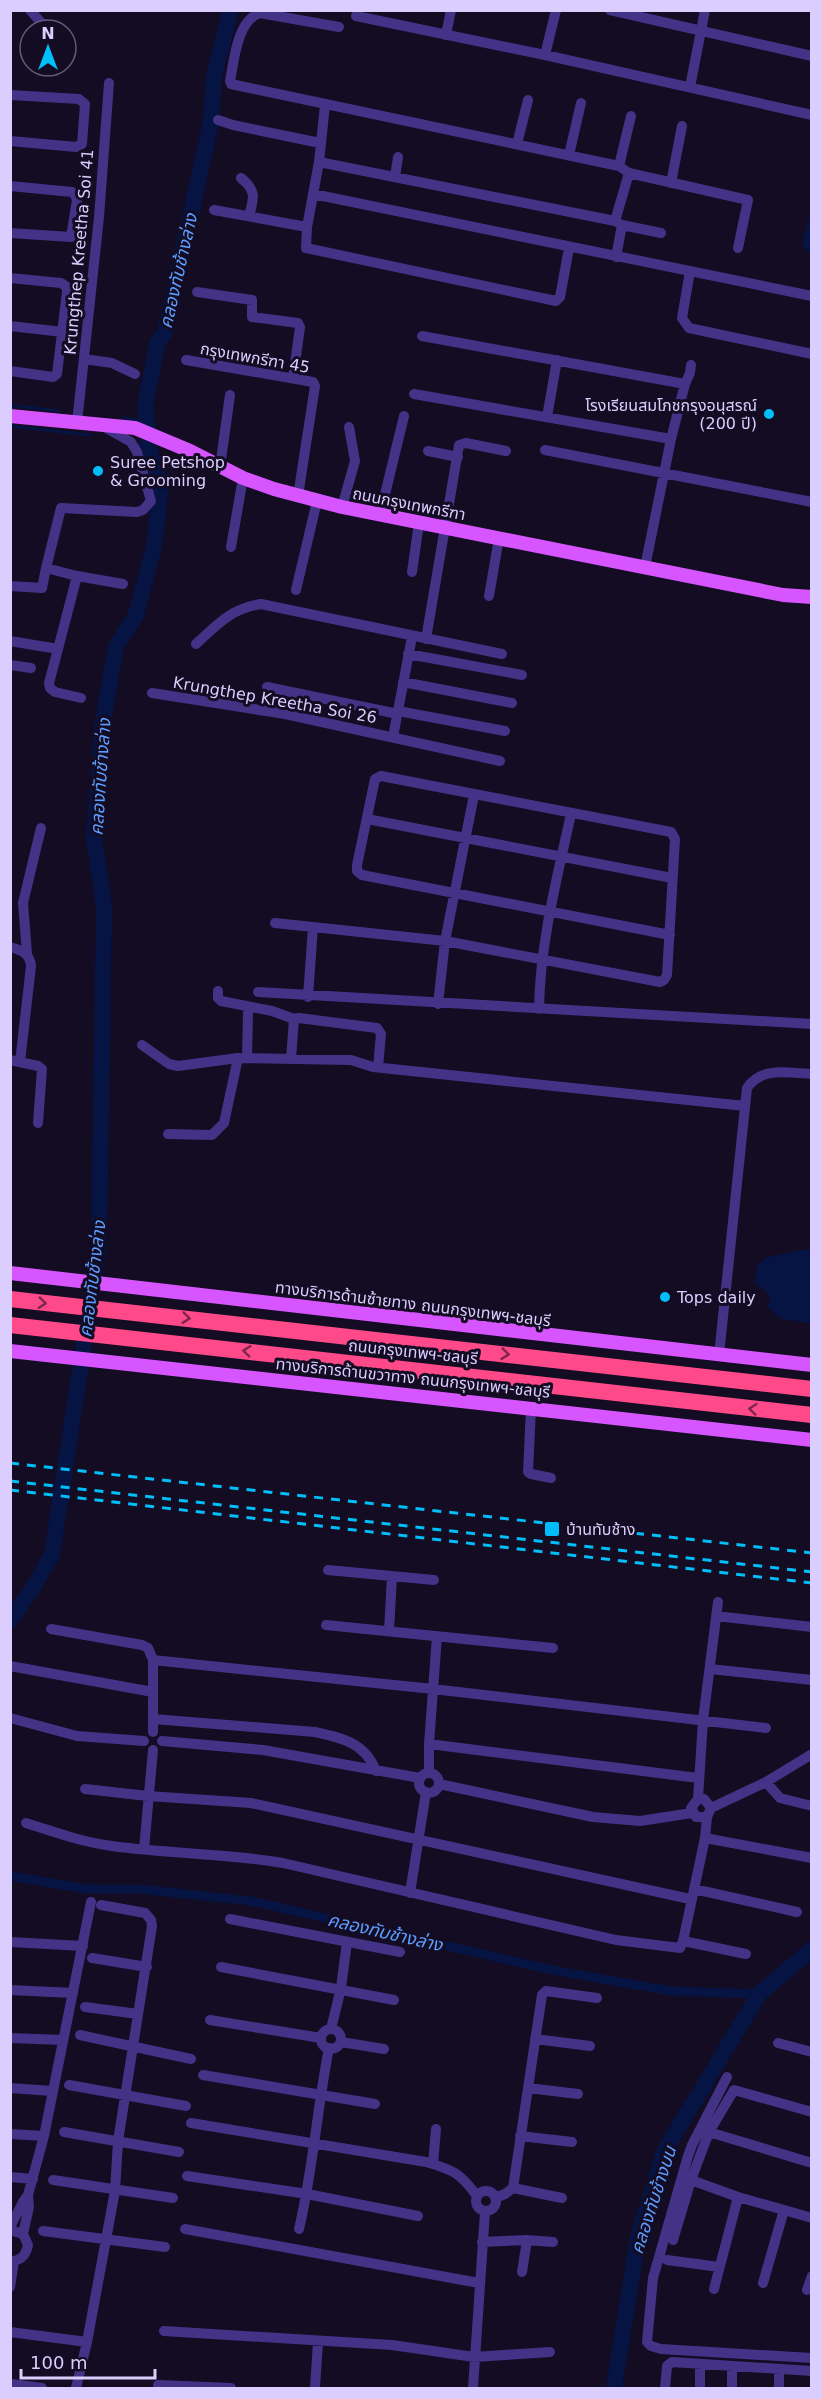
<svg xmlns="http://www.w3.org/2000/svg" width="822" height="2399" font-family="'DejaVu Sans','Noto Sans Thai',sans-serif">
	<style>
		.water { fill: #061443 }
		.lines { fill: none; stroke-linecap: round; stroke-linejoin: round }
		.stream { stroke: #061443; stroke-width: 3 }
		.canal { stroke: #061443; stroke-width: 9 }
		.river { stroke: #061443; stroke-width: 16 }
		.minor { stroke: #423386; stroke-width: 10 }
		.major { stroke: #d755ff; stroke-width: 14 }
		.highway { stroke: #ff4988; stroke-width: 16 }
		.rail { stroke: #00bef9; stroke-width: 3; stroke-dasharray: 9 8; stroke-linecap: butt }
		.oneway { stroke: #7d2750 }
		.poi-dot { fill: #00bef9; stroke: #130c23; stroke-width: 2 }
		.labels { text-anchor: middle; dominant-baseline: central; stroke-width: 6; stroke-linejoin: round; paint-order: stroke }
		.street-label { font-size: 16px; fill: #dbceff; stroke: #130c23 }
		.poi-label { font-size: 16px; fill: #dbceff; stroke: #130c23; text-anchor: start }
		.water-label { font-size: 18px; font-style: italic; fill: #5c9dff; stroke: #130c23 }
	</style>
	<rect width="100%" height="100%" fill="#130c23"/>
	<!-- water -->
	<path class="water" d="M811 211V257L802 243Z
		M799 1250H811V1323L782 1319 767 1307 771 1299 767 1292 755 1284 757 1266 766 1258Z"/>
	<g class="lines">
		<!-- stream -->
		<path class="stream" d="M10 405 59 411
			M124 418 147 421
			M10 426 90 435"/>
		<!-- canal -->
		<path class="canal" d="M140 447 150 450
			M10 1876 87 1889H139L251 1901 552 1970 671 1991 759 1994"/>
		<!-- river -->
		<path class="river" d="M10 1620 33 1588 52 1554 99 1245 104 906 94 838 103 720 116 647 136 615 154 546 161 486 150 450 145 406 157 344 165 332 211 122 214 75 231 10
			M614 2388 638 2237 665 2150 759 1994 812 1949"/>
		<!-- minor -->
		<path class="minor" d="M30 10 44 26
			M610 10 812 56
			M356 16 545 55 812 115
			M339 27 260 13C237 20 234 61 230 81L231 84 619 166 629 173 748 200 738 248
			M446 35 451 10
			M545 55 556 10
			M690 87 705 10
			M10 95 79 99 85 104 82 144 76 147 10 141
			M325 105 319 162 307 227 306 248 556 301 560 297 569 248
			M218 120 233 125 320 143
			M517 144 528 100
			M569 155 581 103
			M319 162 615 221
			M619 166 631 116
			M395 177 398 157
			M241 178C257 191 254 198 249 216
			M671 183 682 126
			M10 186 72 192 75 195 77 200 71 237 10 233
			M313 194 812 296
			M214 210 307 227
			M622 225 661 233
			M616 257 622 225 615 221 629 173
			M690 271 682 318 689 328 812 354
			M10 278 61 283 67 287V292L57 374 53 377 10 371
			M197 292 252 300V317L298 323 300 327 293 378
			M10 326 63 332
			M422 336 685 384 671 439 645 567
			M84 359 112 363 135 374
			M186 360 313 382 315 386 298 496
			M685 384 690 373 691 365
			M414 394 671 439
			M547 417 557 360
			M77 423 99 217 109 83
			M545 450 812 502
			M428 451 458 457
			M220 467 230 395
			M342 507 355 461 349 427
			M380 515 404 416
			M231 547 243 478
			M412 572 419 523
			M77 576 123 584
			M10 586 42 588 46 568
			M296 590 317 501
			M489 596 499 538
			M426 639 459 445 466 443 506 451
			M10 641 58 649 77 576 46 568 61 508 137 512 143 510 151 501 137 452 131 442 104 427
			M196 644C218 624 230 609 261 604L502 654
			M58 649 49 683 50 688 55 692 81 698
			M408 654 522 675
			M10 665 31 668
			M403 682 512 703
			M267 687 398 714
			M152 693 285 714 500 761
			M398 711 505 731
			M393 737 412 637
			M367 819 672 878
			M275 923 445 941 660 982 664 980 667 975 675 839 671 832 381 776 375 779 357 865V871L362 875 670 935
			M10 947C22 950 30 954 31 966L20 1062
			M27 954 23 903 41 828
			M218 991V998L221 1001 272 1011 294 1019
			M258 992 812 1024
			M308 997 313 927
			M438 1004 445 941 474 795
			M539 1009C540 943 557 878 571 814
			M142 1045 169 1064 178 1066 238 1058 351 1060 373 1067 745 1106
			M247 1058 248 1013
			M291 1059 294 1019 299 1018 377 1028 381 1034 378 1067
			M10 1060 38 1066 42 1069 38 1123
			M168 1134 212 1135 224 1123 238 1058
			M719 1355 747 1088C762 1066 788 1073 812 1074
			M531 1408 528 1472 531 1474 551 1478
			M328 1570 434 1580
			M716 1616 812 1627
			M326 1625 553 1648
			M51 1629 142 1645 148 1648 153 1660V1732
			M389 1631 392 1576
			M153 1660 433 1689 766 1728
			M10 1666 153 1692
			M710 1669 812 1680
			M10 1718 77 1736 144 1741
			M153 1719 315 1732C343 1738 365 1743 376 1771
			M162 1741 263 1750 420 1778
			M429 1744 698 1778
			M429 1773V1744L437 1636
			M419 1783a10 10 0 1 1 20 0a10 10 0 1 1-20 0Z
			M766 1782 780 1798 812 1806
			M439 1784 593 1817 640 1821 692 1813
			M85 1789 148 1796 251 1803 690 1899
			M698 1799H704L711 1808 707 1817H696L691 1808 698 1799 703 1720 718 1602
			M711 1808 766 1782 812 1754
			M26 1823C54 1832 82 1842 112 1846 168 1854 226 1853 283 1863L616 1940 680 1948 683 1941 746 1954
			M705 1838 812 1858
			M144 1849 153 1750
			M694 1889 797 1912
			M410 1893 426 1792
			M230 1919 400 1952
			M683 1941 705 1838 707 1817
			M10 1942 83 1946
			M92 1958 147 1967
			M221 1967 394 2000
			M10 1990 73 1993
			M85 2007 138 2014
			M210 2020 321 2038
			M331 2029 341 1988 347 1942
			M321 2039a10 10 0 1 1 20 0a10 10 0 1 1-20 0Z
			M80 2035 191 2059
			M10 2038 63 2040
			M535 2039 590 2046
			M341 2042 384 2049
			M778 2043 812 2052
			M203 2075 375 2104
			M727 2077 692 2145 688 2156 653 2278 647 2342 651 2346 661 2349 812 2358
			M69 2085 186 2106
			M10 2088 52 2091
			M528 2088 578 2094
			M191 2123 426 2162C454 2170 460 2173 477 2196
			M64 2132 179 2152
			M709 2132 812 2163
			M10 2134 44 2136
			M520 2136 572 2142
			M433 2164 436 2129
			M187 2176 307 2194 418 2216
			M10 2177 33 2179
			M53 2180 173 2198
			M691 2180 738 2197 812 2218
			M513 2188 562 2198
			M476 2201a10 10 0 1 1 20 0a10 10 0 1 1-20 0Z
			M495 2198 505 2194 513 2188 542 1995 546 1991 597 1998
			M10 2227 23 2202 28 2195
			M185 2229 479 2283
			M299 2229C313 2170 317 2108 329 2048
			M10 2230 23 2234 28 2245C26 2255 21 2261 10 2261
			M43 2231 165 2247
			M23 2234 29 2207 28 2195 44 2136 91 1902
			M673 2240 691 2180 709 2132 734 2090 812 2112
			M482 2242 527 2240 553 2242
			M667 2260 719 2267
			M522 2272 527 2240
			M763 2283 784 2210
			M10 2287 14 2261
			M714 2289 738 2197
			M807 2290 812 2276
			M164 2331 392 2345 474 2357 550 2352
			M10 2332 87 2342
			M700 2364V2388
			M732 2366V2388
			M11 2384 42 2388
			M158 2385 231 2388
			M76 2388 87 2342 115 2191 118 2141 152 1926 151 1920 145 1913 101 1905
			M315 2388 318 2342
			M473 2388 485 2212
			M665 2388 667 2366 672 2362 812 2371
			M779 2388V2369"/>
		<!-- major -->
		<path class="major" d="M10 416 135 428 190 451 243 478 274 489 342 507 783 595 812 597
			M10 1273 812 1365
			M10 1351 812 1440"/>
		<!-- highway -->
		<path class="highway" d="M10 1299 812 1389
			M10 1325 812 1415"/>
		<!-- rail -->
		<path class="rail" d="M10 1463 812 1553
			M10 1481 812 1572
			M10 1490 812 1583"/>
	</g>
	<!-- one-way arrows -->
	<defs><path id="oneway-chevron" d="M-2-3.5L2.5 0L-2 3.5" fill="none" stroke-width="1.6" stroke-linecap="round" stroke-linejoin="round" transform="scale(1.5)"/></defs>
	<g class="oneway">
		<use href="#oneway-chevron" transform="translate(42 1303) rotate(6)"/>
		<use href="#oneway-chevron" transform="translate(186 1318) rotate(6)"/>
		<use href="#oneway-chevron" transform="translate(247 1351) rotate(-174)"/>
		<use href="#oneway-chevron" transform="translate(505 1354) rotate(6)"/>
		<use href="#oneway-chevron" transform="translate(753 1409) rotate(-174)"/>
	</g>
	<!-- markers -->
	<g class="poi-dot">
		<circle cx="769" cy="414" r="6"/>
		<circle cx="98" cy="471" r="6"/>
		<circle cx="665" cy="1297" r="6"/>
		<rect x="544" y="1521" width="16" height="16" rx="3"/>
	</g>
	<g class="labels">
		<!-- street labels -->
		<g class="street-label">
			<text transform="translate(79 252) rotate(-85)">Krungthep Kreetha Soi 41</text>
			<text transform="translate(255 358) rotate(10)">กรุงเทพกรีฑา 45</text>
			<text transform="translate(409 504) rotate(11)">ถนนกรุงเทพกรีฑา</text>
			<text transform="translate(275 700) rotate(10)">Krungthep Kreetha Soi 26</text>
			<text transform="translate(413 1304) rotate(7)">ทางบริการด้านซ้ายทาง ถนนกรุงเทพฯ-ชลบุรี</text>
			<text transform="translate(413 1352) rotate(6)">ถนนกรุงเทพฯ-ชลบุรี</text>
			<text transform="translate(413 1378) rotate(6)">ทางบริการด้านขวาทาง ถนนกรุงเทพฯ-ชลบุรี</text>
		</g>
		<!-- poi labels -->
		<g class="poi-label">
			<text x="757" y="405" text-anchor="end">โรงเรียนสมโภชกรุงอนุสรณ์<tspan x="757" dy="18">(200 ปี)</tspan></text>
			<text x="110" y="462">Suree Petshop<tspan x="110" dy="18">&amp; Grooming</tspan></text>
			<text x="677" y="1297">Tops daily</text>
			<text x="566" y="1529">บ้านทับช้าง</text>
		</g>
		<!-- water labels -->
		<g class="water-label">
			<text transform="translate(178 271) rotate(-77)">คลองทับช้างล่าง</text>
			<text transform="translate(100 777) rotate(-86)">คลองทับช้างล่าง</text>
			<text transform="translate(92 1279) rotate(-83)">คลองทับช้างล่าง</text>
			<text transform="translate(385 1932) rotate(13)">คลองทับช้างล่าง</text>
			<text transform="translate(653 2200) rotate(-72)">คลองทับช้างบน</text>
		</g>
	</g>
	<!-- border -->
	<rect width="822" height="2399" fill="none" stroke="#dbceff" stroke-width="24"/>
	<!-- north arrow -->
	<g transform="translate(48 48)"><circle r="28" fill="#130c23" stroke="#635a7b" stroke-width="1.5"/>
	<path d="M0-4.5L10 22L0 15L-10 22Z" fill="#00bef9"/>
	<text y="-9" font-size="16" font-weight="bold" text-anchor="middle" fill="#dbceff">N</text>
	</g>
	<!-- scale -->
	<path d="M21 2369v9h134v-9" fill="none" stroke="#dbceff" stroke-width="3"/>
	<text x="30" y="2369" font-size="18" fill="#dbceff" stroke="#130c23" stroke-width="4.5" paint-order="stroke">100 m</text>
</svg>
